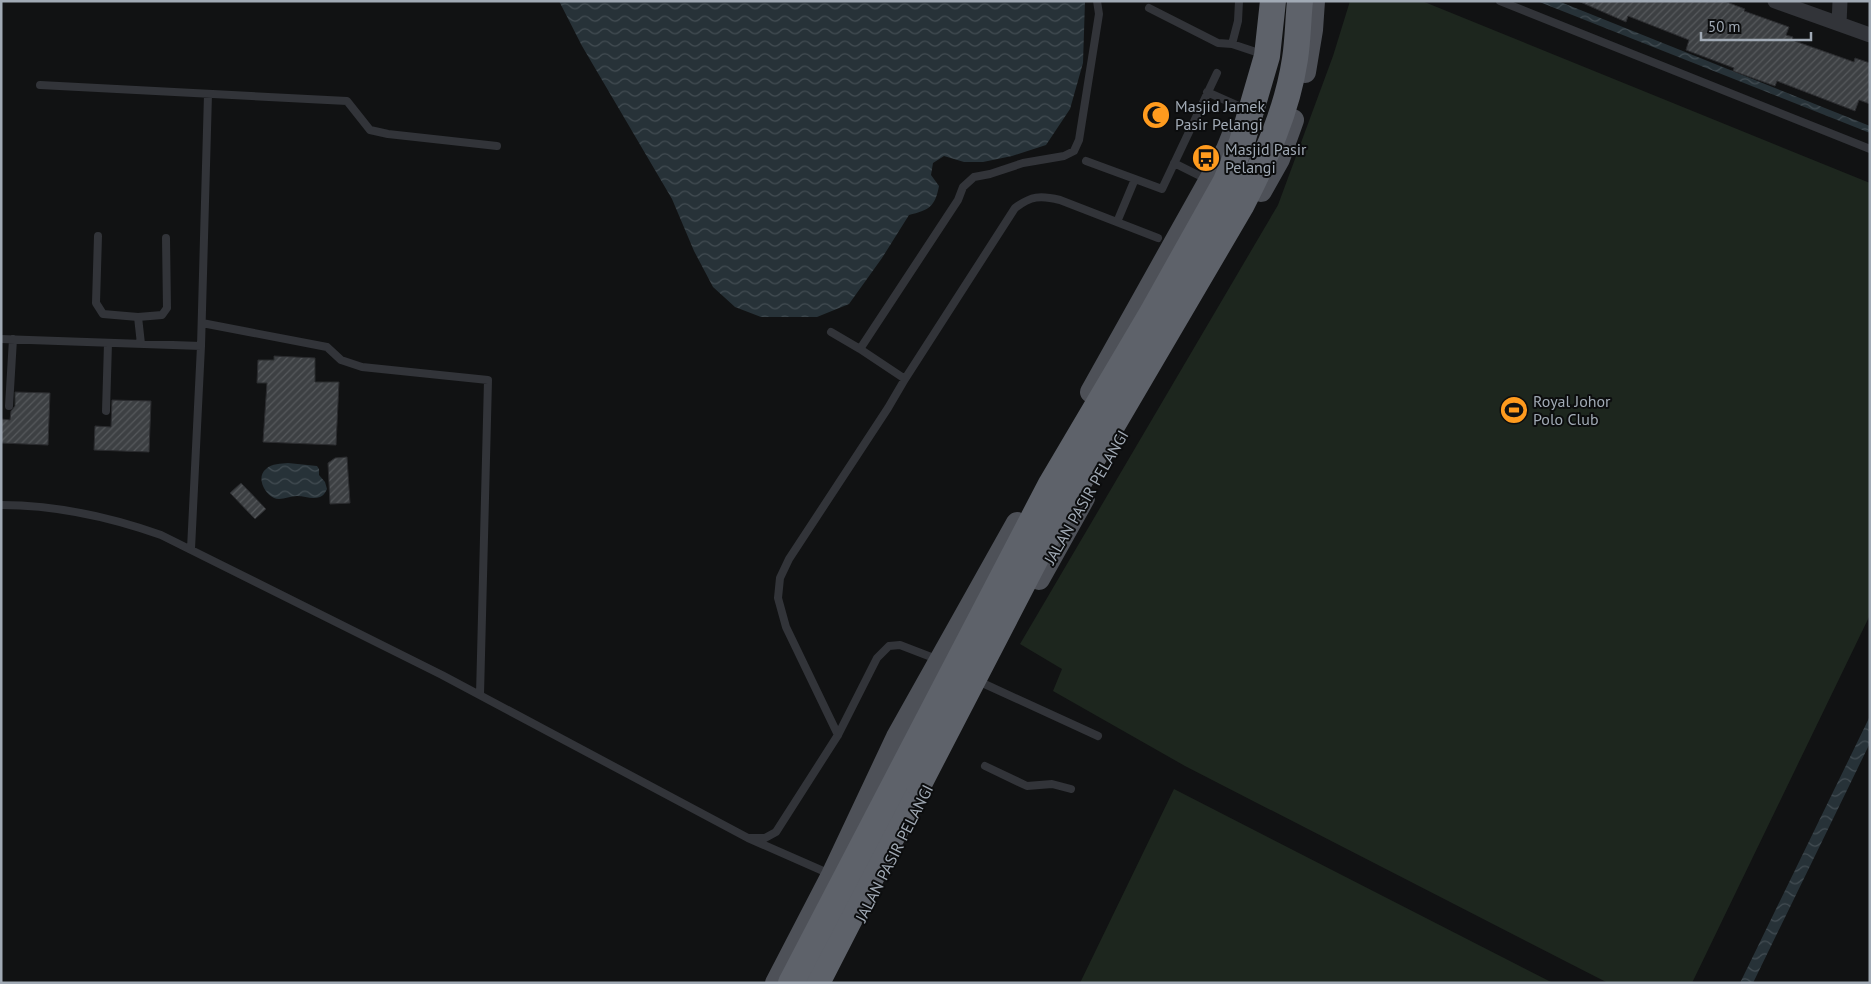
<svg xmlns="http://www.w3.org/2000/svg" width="1871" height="984" font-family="'PT Sans',sans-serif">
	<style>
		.grass { fill: #1d261e }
		.water { fill: url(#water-waves) }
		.building { fill: url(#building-hatch); stroke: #2b2c2f }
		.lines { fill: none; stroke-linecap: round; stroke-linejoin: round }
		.service { stroke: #323439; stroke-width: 8 }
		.minor { stroke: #323439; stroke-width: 15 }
		.primary { stroke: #4e5158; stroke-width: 22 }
		.motorway { stroke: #5e626a; stroke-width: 26 }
		.motorway-bridge { stroke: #5e626a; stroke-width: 26 }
		.labels { text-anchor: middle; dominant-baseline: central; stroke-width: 4; stroke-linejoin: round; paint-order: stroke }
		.poi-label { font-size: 16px; fill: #a1aab5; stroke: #0c0d0e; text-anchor: start }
		.street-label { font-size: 16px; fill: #a1aab5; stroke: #0c0d0e }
	</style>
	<defs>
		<pattern id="water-waves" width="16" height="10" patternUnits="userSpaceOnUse" patternTransform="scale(1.25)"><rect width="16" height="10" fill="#273238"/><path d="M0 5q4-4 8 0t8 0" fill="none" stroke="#434d53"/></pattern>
		<pattern id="building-hatch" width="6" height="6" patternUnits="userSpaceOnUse" patternTransform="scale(1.25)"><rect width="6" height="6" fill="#3d4043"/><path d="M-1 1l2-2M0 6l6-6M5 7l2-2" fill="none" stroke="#56595c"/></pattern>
	</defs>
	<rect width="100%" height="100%" fill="#111213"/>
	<!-- grass -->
	<path class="grass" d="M1350 1H1422L1870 183V615L1692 983H1608L1185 766 1053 691 1062 669 1020 644 1278 205 1333 56Z
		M1174 789 1553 983H1080Z"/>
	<!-- water -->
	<path class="water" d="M559 1H1085L1083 63 1070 109 1046 145 1012 156 983 162H964L944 156 933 163 931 175 939 186C935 207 929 210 909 215L882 258 849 304 817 317H761L735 307 713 287 694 251 672 199 582 46Z
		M1537 1H1558L1870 126V133Z
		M288 463 317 466 319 469V475L325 482 327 489C325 493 324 495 320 497 312 500 305 496 297 496 289 496 281 501 274 498 264 493 256 477 266 469 272 463 281 464 288 463Z
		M1870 716V743L1753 983H1740Z"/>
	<!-- building -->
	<path class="building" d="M1578 1H1724L1745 9 1744 11 1789 27 1786 35 1793 37 1792 40 1854 62 1855 58 1870 63V104L1859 100 1855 111 1777 81 1775 86 1733 71 1734 68 1686 50 1689 40 1628 16 1626 22Z
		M274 356 315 358V382H339L336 445 263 442 267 383H257L258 360H274Z
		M15 392 50 393 48 445 1 443V419L10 420 11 411 15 406Z
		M112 400 151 401 149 452 94 450 95 426 111 427Z
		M347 457 350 503 330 504 328 463 335 458Z
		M241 483 266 509 255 519 230 493Z"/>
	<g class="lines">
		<!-- service -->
		<path class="service" d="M1500 1 1870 149
			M1149 8 1218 43 1232 44 1256 52
			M1232 44 1238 21 1239 1
			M40 85 347 101 370 130 388 134 497 146
			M1207 92 1243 108
			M1086 161 1135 179
			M1174 163 1208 180
			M1117 222 1135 179 1162 189 1217 73
			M98 236 96 303 103 314 138 317
			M202 323 327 347 341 360 362 367 488 380 480 695
			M831 332 860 349 905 379 888 408 789 559 780 578 778 598 786 627 838 735
			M1 339 201 346
			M141 344 138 317 162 315 167 308 166 238
			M860 349 958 200 963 187 974 177 990 174 1023 163 1064 156 1074 151 1079 140 1099 14 1097 1
			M905 379 1015 208C1031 196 1040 195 1060 200L1158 238
			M9 406 13 339
			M106 411 108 343
			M1 505C56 505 110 517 161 535L442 675 748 838 830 874
			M191 549 201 346 208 94
			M978 681 1098 736
			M985 766 1027 786 1052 784 1071 789
			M750 838H765L776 832 838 735 877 658 889 646 900 645 939 660"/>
		<!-- minor -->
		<path class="minor" d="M1775 1 1870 35
			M1839 24 1840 1"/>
		<!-- primary -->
		<path class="primary" d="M1305 72 1312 30 1314 1
			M1261 191 1279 159 1293 120
			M1091 392 1227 149 1233 134
			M1039 579 1084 498
			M776 983 832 875 897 737 1017 523"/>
		<!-- motorway -->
		<path class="motorway" d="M817 983 919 784"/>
		<!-- motorway-bridge -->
		<path class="motorway-bridge" d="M919 784 1048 535 1241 206C1265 159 1287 112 1295 59 1298 40 1298 20 1300 1
			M791 983 1051 484 1152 313 1226 181 1242 142 1267 56 1273 1"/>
	</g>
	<!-- icons -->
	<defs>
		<symbol id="mosque-disc" viewBox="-11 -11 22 22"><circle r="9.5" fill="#ff9b1e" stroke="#0c0d0e"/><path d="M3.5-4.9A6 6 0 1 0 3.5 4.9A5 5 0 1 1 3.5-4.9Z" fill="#111"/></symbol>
		<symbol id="bus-disc" viewBox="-11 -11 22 22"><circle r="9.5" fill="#ff9b1e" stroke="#0c0d0e"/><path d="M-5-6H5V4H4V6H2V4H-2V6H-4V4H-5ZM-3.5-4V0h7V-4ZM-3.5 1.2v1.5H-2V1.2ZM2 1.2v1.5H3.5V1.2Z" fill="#111"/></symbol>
		<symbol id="stadium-disc" viewBox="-11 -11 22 22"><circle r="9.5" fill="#ff9b1e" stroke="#0c0d0e"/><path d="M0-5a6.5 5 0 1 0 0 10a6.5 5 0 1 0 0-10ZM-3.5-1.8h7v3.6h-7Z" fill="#111"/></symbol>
	</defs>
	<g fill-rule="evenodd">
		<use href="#mosque-disc" x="1140" y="99" width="32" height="32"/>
		<use href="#bus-disc" x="1190" y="142" width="32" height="32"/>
		<use href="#stadium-disc" x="1498" y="394" width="32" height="32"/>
	</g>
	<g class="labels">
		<!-- poi labels -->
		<g class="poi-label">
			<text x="1175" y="106">Masjid Jamek<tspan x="1175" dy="18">Pasir Pelangi</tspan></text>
			<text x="1225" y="149">Masjid Pasir<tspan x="1225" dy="18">Pelangi</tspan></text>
			<text x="1533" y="401">Royal Johor<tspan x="1533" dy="18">Polo Club</tspan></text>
		</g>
		<!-- street labels -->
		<g class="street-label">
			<text transform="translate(1086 497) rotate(-60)">JALAN PASIR PELANGI</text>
			<text transform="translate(894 853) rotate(-63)">JALAN PASIR PELANGI</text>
		</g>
	</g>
	<!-- border -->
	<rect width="1871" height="984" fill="none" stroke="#a1aab5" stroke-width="5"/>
	<!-- scale -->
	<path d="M1701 32v8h110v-8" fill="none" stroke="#a1aab5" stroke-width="2.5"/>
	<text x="1708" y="32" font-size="15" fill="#a1aab5" stroke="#0c0d0e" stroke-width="4" paint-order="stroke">50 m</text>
</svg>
